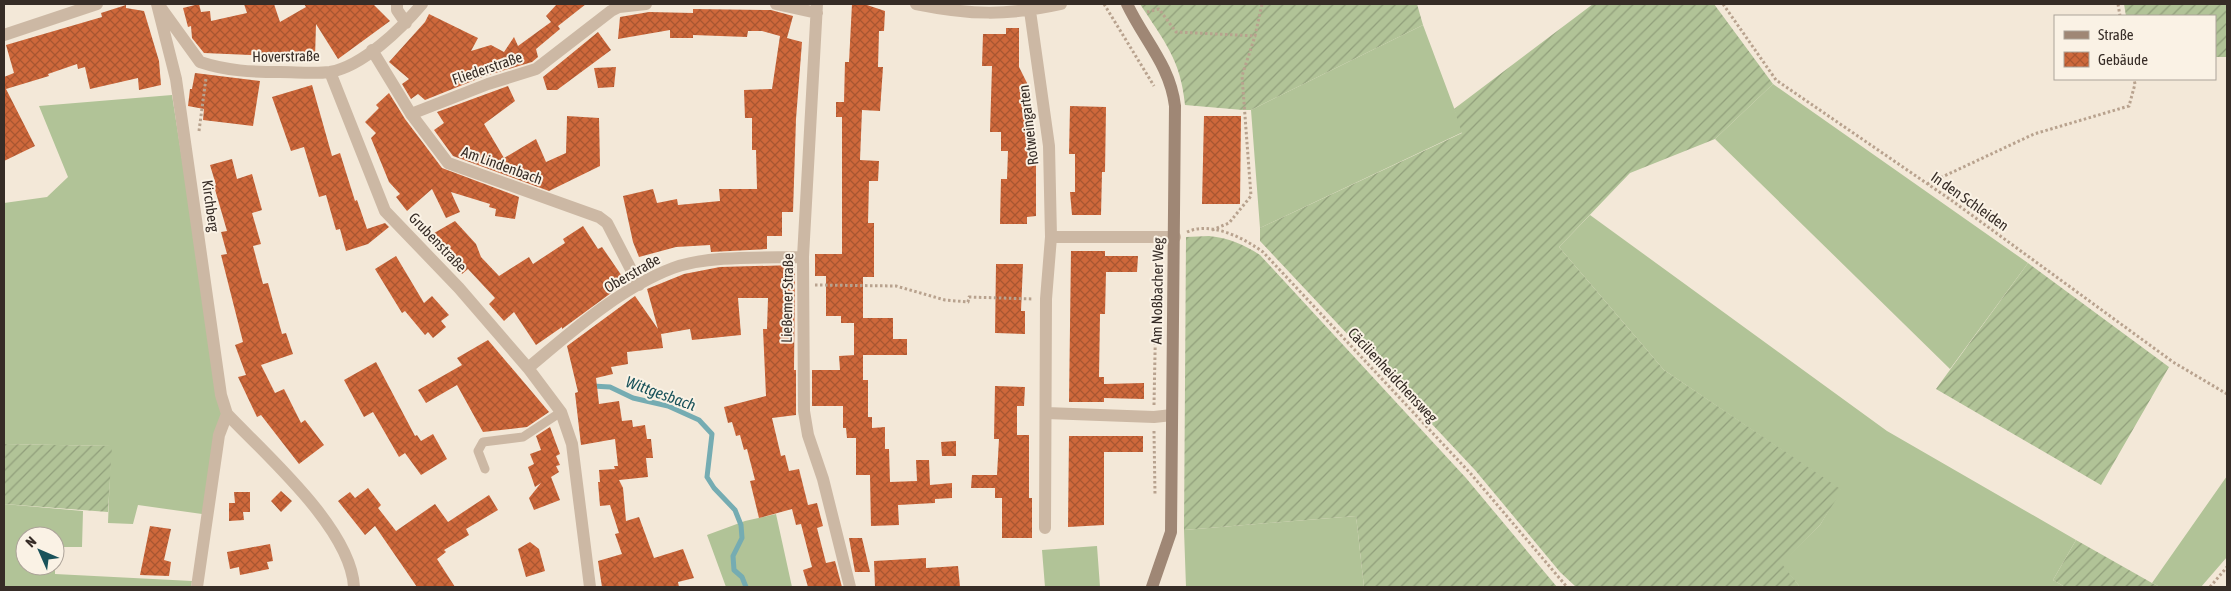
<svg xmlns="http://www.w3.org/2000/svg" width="2231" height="591" font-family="'Asap Condensed',sans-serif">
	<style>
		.grass { fill: #b1c397 }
		.garden { fill: url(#garden-furrows) }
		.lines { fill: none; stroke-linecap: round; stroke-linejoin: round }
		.stream { stroke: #75acb2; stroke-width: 5 }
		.building { fill: url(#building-cross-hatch) }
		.path { stroke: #b8a28e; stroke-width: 3; stroke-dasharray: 2.5 2.5; stroke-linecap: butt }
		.lane { stroke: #ccb8a4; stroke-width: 9 }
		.street { stroke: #ccb8a4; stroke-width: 12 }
		.secondary { stroke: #9f8775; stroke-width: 12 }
		.labels { text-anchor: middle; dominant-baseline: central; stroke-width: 4; stroke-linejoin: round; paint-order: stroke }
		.street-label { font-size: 15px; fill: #362c26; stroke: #faf2e5 }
		.water-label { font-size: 16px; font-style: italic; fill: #19525a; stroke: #faf2e5 }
	</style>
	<defs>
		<pattern id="garden-furrows" width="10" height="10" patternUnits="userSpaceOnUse" patternTransform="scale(1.25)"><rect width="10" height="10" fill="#b1c397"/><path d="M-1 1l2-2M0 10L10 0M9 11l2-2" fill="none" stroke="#919f7b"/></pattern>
		<pattern id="building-cross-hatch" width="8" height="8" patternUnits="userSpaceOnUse" patternTransform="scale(1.25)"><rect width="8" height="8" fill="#ce683b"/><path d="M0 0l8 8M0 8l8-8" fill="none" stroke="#a85631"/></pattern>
	</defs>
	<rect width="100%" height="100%" fill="#f3e8d8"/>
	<!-- grass -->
	<path class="grass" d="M1423 25 1463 132 1260 228 1251 110Z
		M1773 84 2028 263 1950 369 1715 139Z
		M172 95 222 414 202 514 138 505 133 524 108 523 111 446 4 444V203L47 197 68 177 39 106Z
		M1590 215 1887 431 2076 540 2053 580 2065 587H1800L1781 564 1820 525 1841 490 1664 370 1559 247Z
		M2227 476V557L2201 587H2160L2152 583Z
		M4 504 83 511 82 547H56L55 559V536H25V566H55V574L192 581 191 587H4Z
		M776 514 792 587H726L707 535 745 521Z
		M1356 516 1364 587H1186L1184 530Z
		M1097 546 1100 587H1045L1042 550Z"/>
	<!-- garden -->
	<path class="garden" d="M1140 4H1417L1423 25 1251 110H1243L1185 105C1181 60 1164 41 1140 4Z
		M1593 4H1714L1773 84 1715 139 1630 173 1559 247 1664 370 1842 490 1820 525 1782 564 1800 587H1576L1560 572 1475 470 1260 241V228L1462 133 1454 109Z
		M2124 4H2227V57H2215V16H2126Z
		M1209 236C1229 238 1243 244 1260 255L1466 478 1557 587H1364L1356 516 1184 530 1186 237Z
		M2028 263 2169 367 2101 485 1936 389Z
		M4 444 112 446 108 512 4 504Z
		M2076 540 2152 583 2160 587H2065L2053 580Z"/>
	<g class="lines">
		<!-- stream -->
		<path class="stream" d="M592 386 610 387 633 398 668 406 699 420 712 434 707 477 714 488 735 510 741 525 742 538 733 556 734 570 742 577 746 587"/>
	</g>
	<!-- building -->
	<path class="building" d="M199 4 201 12 210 11 211 21 247 13 244 4H274L280 22 306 7 304 4H373L390 21 338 59 316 24 315 58 204 53 192 38 191 26 188 27 183 8Z
		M557 4H586L558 26 560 29 536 49 538 57 532 62 485 76 425 100 418 94 411 99 402 84 409 79 389 62 425 22 429 14 478 38 471 51 491 45 504 52 514 37 518 46 551 22 546 16Z
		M852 4H864L885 11 884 31H879L878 67H883L880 111 862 110 860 160 879 161 878 181H869L868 223H874V277H863V318H893V339H907V355H863V380H868V417H872V428L885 427V449H889L890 482 917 481 916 460H929L930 485 952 483V498L935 499V503L898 505 899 525 871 526 870 475H856V438H847L846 428H843V406H812V370H840L839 356 856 355H854V323H841V316H826V276H815V254H842V117H836V102H844L845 62H849Z
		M126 5V8L144 11 159 61 161 85 139 90 138 78 90 89 85 67 78 69 77 64 48 74 49 76 6 89 35 146 4 161V77L14 73 6 45 102 17 101 13Z
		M693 9 771 10 793 16 787 38 802 42 796 119 793 212H782V236H767V249L711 252 710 245 676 247 639 257 633 242 623 196 653 189 657 203 677 199 678 205 720 201 719 189H757L756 150H752V118H745L744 90 772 89 780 36 762 31H748L747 37 693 35V38H670V30L618 39 620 17 649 12 693 13Z
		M1006 28H1019V67L1027 83 1025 133H1031L1030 152H1036V216L1027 217V224H1000L1001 179H1007L1008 151H1001V132H990L992 66H982L983 34H1006Z
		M598 32 611 50 557 90H547L543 77Z
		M616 67 614 87 598 88 594 68Z
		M195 73 260 81 253 126 203 120 204 109 188 106 190 89H192Z
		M312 85 332 156 340 153 355 201 357 200 367 229 385 223 389 227 368 244 346 251 340 229 336 230 326 195 319 197 304 147 291 151 272 97Z
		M508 86 515 101 484 124 504 158 536 139 546 162 566 153 567 116 599 118 600 166 549 191 453 156 434 130 444 123 437 112Z
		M389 93 405 119 442 168 519 197 515 219 495 216 496 209 489 207 490 204 451 192 460 212 446 218 432 189 407 211 396 197 400 194 389 182 371 138 376 133 365 122 379 108 376 105Z
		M1070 106 1106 107 1105 172H1102L1101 215H1072L1070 192H1075V154H1069Z
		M1204 116H1241L1240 204H1202Z
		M232 159 237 179 252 174 262 210 252 213 261 244 253 246 263 284 268 283 282 334 286 333 293 354 261 365 275 393 284 389 301 423 305 420 324 445 299 464 261 415 257 417 238 377 246 375 235 345 243 342 221 255 227 254 221 232 227 231 214 186 216 185 210 165Z
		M455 221 476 244 481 257 499 276 529 257 533 264 565 243 563 239 583 226 598 249 602 247 626 282 562 329V327L536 345 514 312 504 321 489 304 495 298 468 269 462 274 429 236Z
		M1071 251H1105V256H1138L1137 272H1106L1105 314H1100L1099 377H1104V384L1144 383V399L1104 398V402H1069Z
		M396 256 424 303 432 296 449 315 441 321 446 327 433 338 428 332 425 335 405 311 402 313 375 269Z
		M996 264H1023L1021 311H1025V334L995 333Z
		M795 265 794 370H796V415L772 418 781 456 785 455 789 471 799 469 808 505 817 503 823 526 817 528 826 563 835 561 842 587H808L803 570 812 567 801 524 796 525 792 509 759 518 750 481 755 480 747 449 744 450 740 435 736 436 732 422 728 423 724 407 766 396 763 329H767L768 298H738L741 335 692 340 690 329 661 334 663 348 627 352 628 364 611 367 613 374 596 378 599 404 619 401 622 421 632 420 633 427 645 425 647 439H651L653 458H646L648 477 619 480 623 488 626 521 639 517 654 558 683 549 694 578 678 582 679 587H602L598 561 622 554 615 534 619 533 610 505 600 506 598 482H600L599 470 615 469 614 466H618L615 439 581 445 575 393 578 392 567 346 635 296 658 329 647 289 684 274 720 267Z
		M488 340 549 412 527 427 483 432 457 385 426 403 418 390 462 365 457 358Z
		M376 362 415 436 417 435 421 441 433 434 447 459 421 475 405 453 399 457 373 412 364 417 344 380Z
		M995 386 1025 387 1024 406H1017V435H1029V498H1032V538H1002V498H995V488H971L972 475H997L999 439H994Z
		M550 427 560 454 556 456 560 465 556 466 559 472 551 477 560 500 534 510 529 498 541 483 535 487 528 467 534 464 530 454 541 450 536 436Z
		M1069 436H1143V452H1104V525L1068 527Z
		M956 441V456H942L941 442Z
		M368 488 381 505 378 508 396 531 435 504 448 522 489 495 498 510 466 529 469 535 444 550 446 552 437 559 455 587H417L375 526 365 535 338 501 350 492 355 498Z
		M281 491 292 501 281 512 271 501Z
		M234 492H250V512H243L244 520 229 521V503H235Z
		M150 526 171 529 164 560 171 562 169 576 140 575Z
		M849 538H862L870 572H855Z
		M530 542 539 549 545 571 526 577 518 549Z
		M270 544 273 561 267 562 269 569 240 575 239 567 230 569 227 552Z
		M926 558V568L958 566 960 587H875L874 561Z"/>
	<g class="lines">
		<!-- path -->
		<path class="path" d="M1104 4 1154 86
			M1723 4 1776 80 1951 200 2173 362 2227 394
			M2118 4 2120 16
			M1147 12 1159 9 1176 32 1255 36 1262 4
			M199 131 206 78
			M1927 184 2034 134 2129 106 2135 84 2134 79
			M1212 230 1229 223 1251 196 1242 76 1255 36
			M1187 232C1211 221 1244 238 1263 252L1471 474 1567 587
			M815 285 896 286 945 300 968 302 969 297 1033 299
			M1154 405 1157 251
			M1154 431 1155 495
			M2210 587 2227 567"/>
		<!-- lane -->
		<path class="lane" d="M485 469 478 451 483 442 523 437 561 412"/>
		<!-- street -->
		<path class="street" d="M157 4 176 79 221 395 227 414 219 435 197 587
			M397 4V10L406 23
			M776 4 817 13
			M817 4 803 257 804 411 808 435 823 479 850 587
			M916 4C970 15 1007 16 1061 4
			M161 8 200 62C227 71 252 72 280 72 296 72 314 74 330 72 363 66 401 29 422 4
			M1030 11 1049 146 1051 237 1046 299 1045 528
			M4 35 97 4
			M372 50 411 114 448 163 599 217 607 223 639 285
			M330 72 385 211 459 288 528 368 561 412 572 444 590 587
			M411 114 488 84 536 69 611 11 619 7 646 4
			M1051 237H1175
			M528 368C571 332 620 288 673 268 708 255 765 258 803 257
			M1046 413 1154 417 1172 415
			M227 414C267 456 351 529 354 587"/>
		<!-- secondary -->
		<path class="secondary" d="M1127 4C1144 40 1170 65 1175 106L1171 532 1152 587"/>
	</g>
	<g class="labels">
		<!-- street labels -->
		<g class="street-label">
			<text transform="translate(286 56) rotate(-1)">Hoverstraße</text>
			<text transform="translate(487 68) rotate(-19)">Fliederstraße</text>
			<text transform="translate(1028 125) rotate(-97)">Rotweingarten</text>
			<text transform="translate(502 165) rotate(20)">Am Lindenbach</text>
			<text transform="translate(1970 201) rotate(35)">In den Schleiden</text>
			<text transform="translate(211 206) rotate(82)">Kirchberg</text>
			<text transform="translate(438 242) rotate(46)">Grubenstraße</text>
			<text transform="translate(632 273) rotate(-30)">Oberstraße</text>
			<text transform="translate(1157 291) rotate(-89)">Am Noßbacher Weg</text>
			<text transform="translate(787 298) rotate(-89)">Ließemer Straße</text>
			<text transform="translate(1393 375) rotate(47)">Cäcilienheidchensweg</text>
		</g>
		<!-- water labels -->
		<g class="water-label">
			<text transform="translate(661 393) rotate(20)">Wittgesbach</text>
		</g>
	</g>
	<!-- border -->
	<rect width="2231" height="591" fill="none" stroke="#362c26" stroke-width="10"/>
	<!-- legend -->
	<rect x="2054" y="15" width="162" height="65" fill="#faf2e5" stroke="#aca399"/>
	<rect x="2064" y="31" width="25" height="8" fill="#9f8775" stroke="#aca399"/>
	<text x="2098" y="40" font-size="15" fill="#362c26">Straße</text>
	<rect x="2064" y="52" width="25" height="15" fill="url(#building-cross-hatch)" stroke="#aca399"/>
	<text x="2098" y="65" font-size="15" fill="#362c26">Gebäude</text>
	<!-- north arrow -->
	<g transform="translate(40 551) rotate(315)"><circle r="24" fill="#faf2e5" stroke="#aca399"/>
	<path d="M0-4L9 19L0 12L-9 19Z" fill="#19525a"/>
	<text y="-8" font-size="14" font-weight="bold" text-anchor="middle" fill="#362c26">N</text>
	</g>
</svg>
